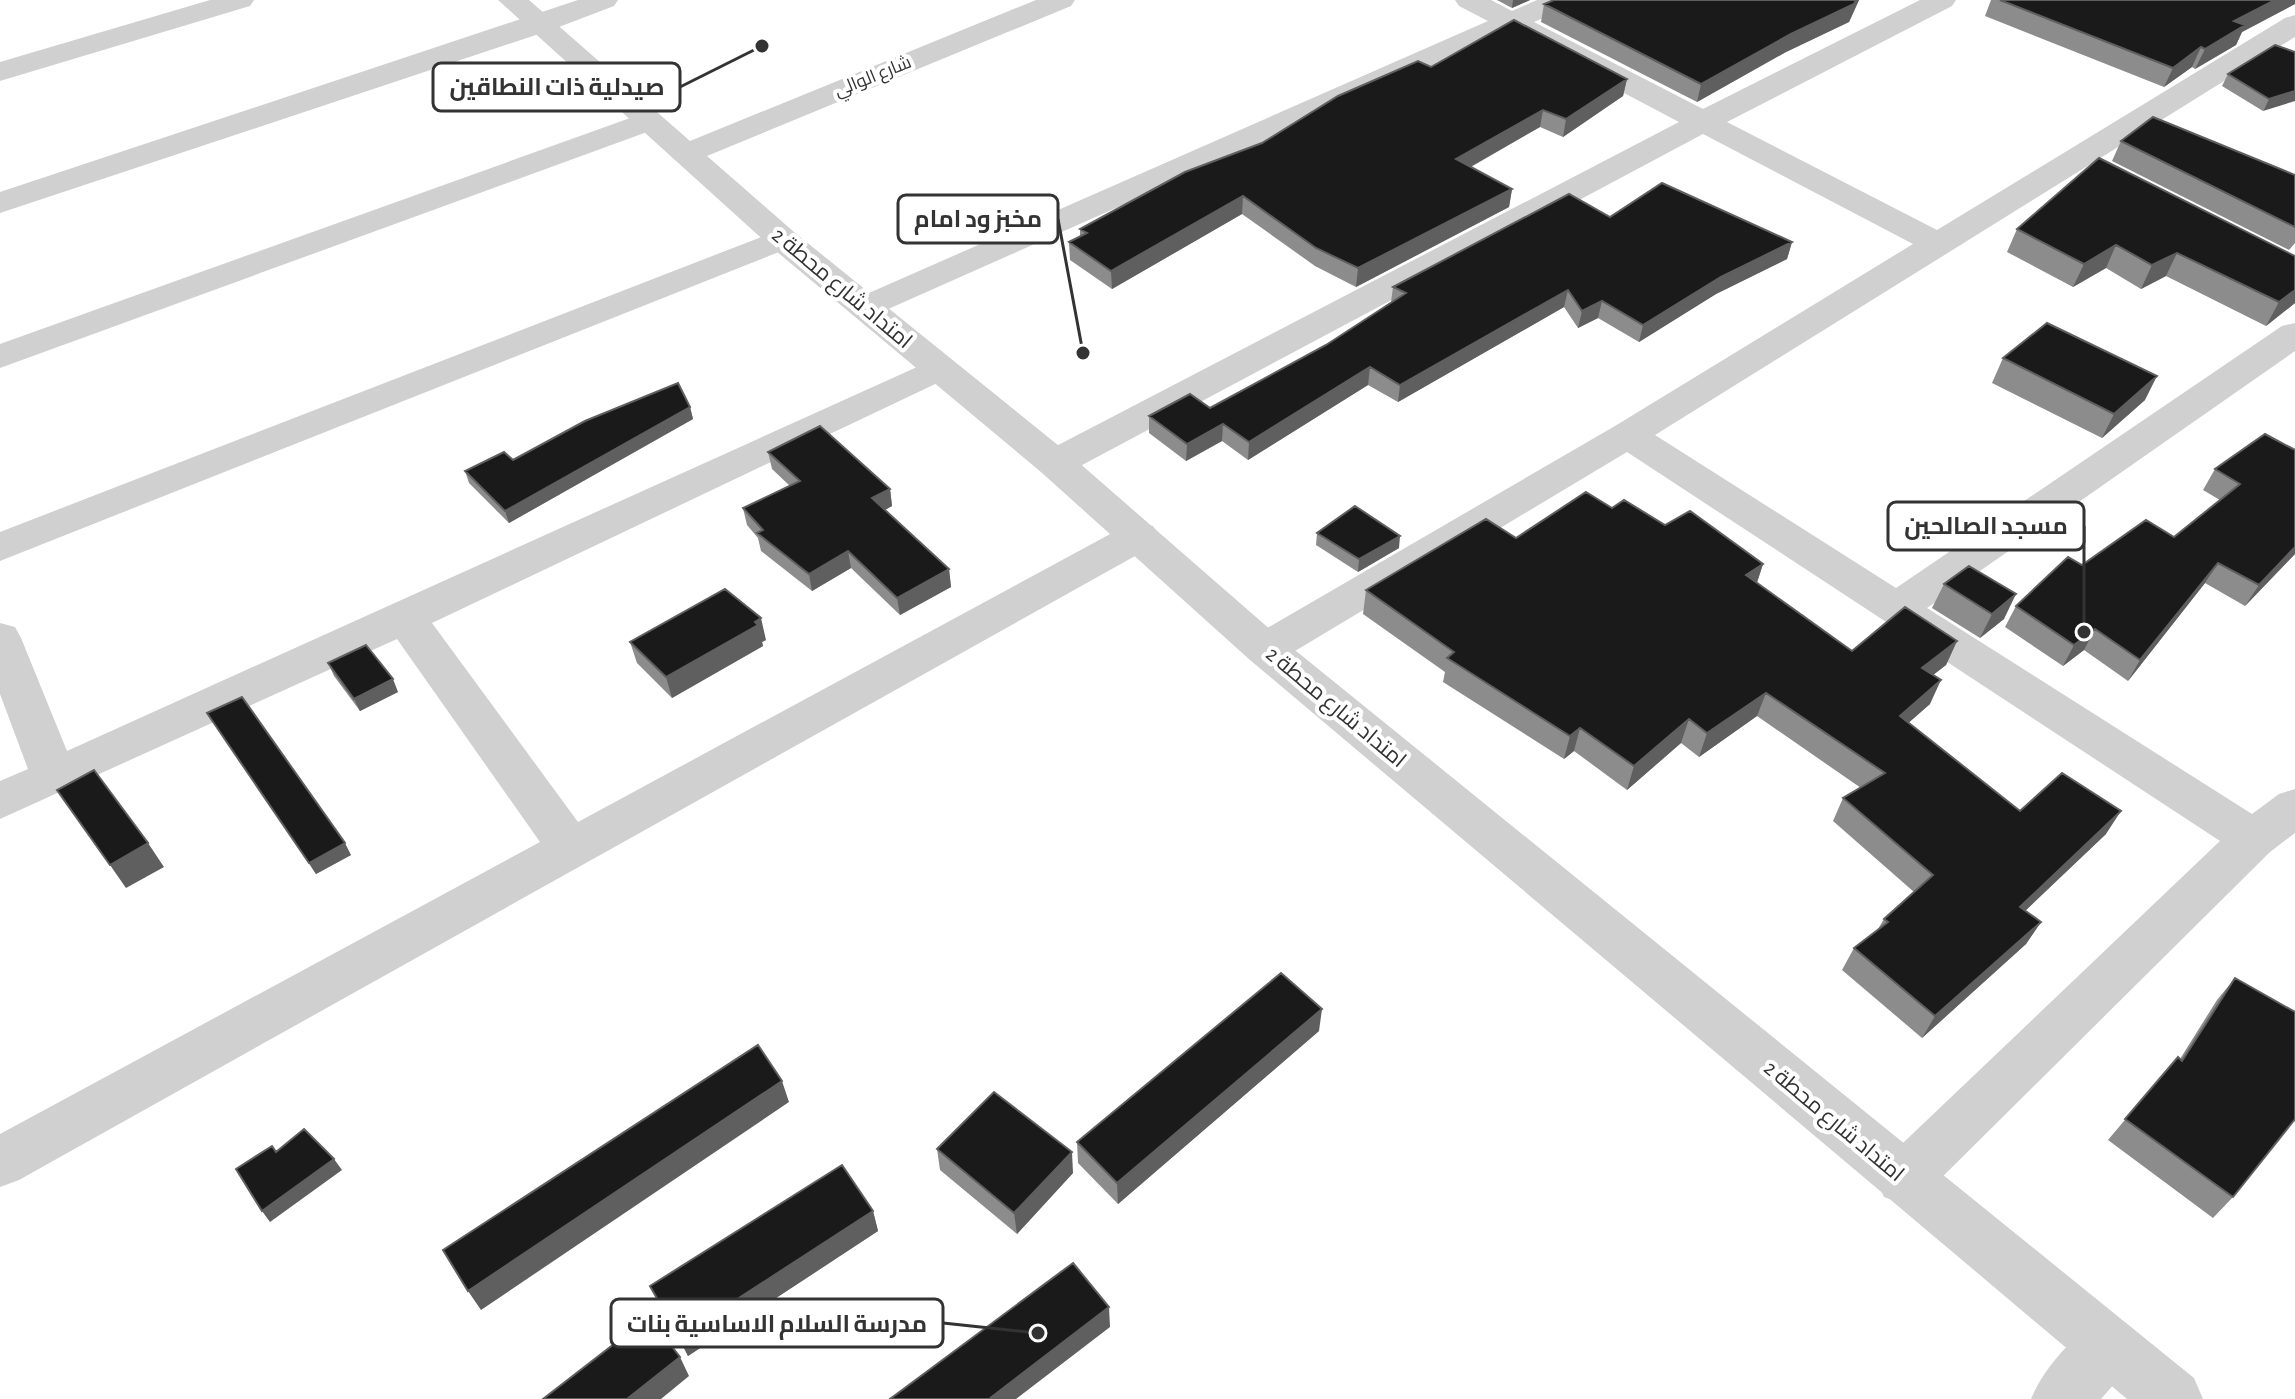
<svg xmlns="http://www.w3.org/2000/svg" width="2295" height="1399" font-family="'Alegreya Sans',Cairo,sans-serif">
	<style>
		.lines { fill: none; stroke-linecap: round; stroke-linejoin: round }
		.minor { fill: #d0d0d0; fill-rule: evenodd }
		.tertiary { fill: #d0d0d0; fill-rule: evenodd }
		.wall { fill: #8c8c8c }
		.shaded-wall { fill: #5f5f5f }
		.building { fill: #1a1a1a; stroke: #5f5f5f; stroke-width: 2 }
		.labels { text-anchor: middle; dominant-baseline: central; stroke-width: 8; stroke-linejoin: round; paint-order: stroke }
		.far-street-label { font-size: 18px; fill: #333; stroke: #fff }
		.street-label { font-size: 22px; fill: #333; stroke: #fff }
		.leader { fill: none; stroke: #333; stroke-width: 3 }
		.callout-dot { fill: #333; stroke: #fff; stroke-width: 3 }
		.callout { fill: #fff; stroke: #333; stroke-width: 3 }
		.callout-label { font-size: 24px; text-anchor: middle; font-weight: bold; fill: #333 }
	</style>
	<rect width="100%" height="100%" fill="#fff"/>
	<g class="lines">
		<!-- minor -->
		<path class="minor" d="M210 0H254L250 6 0 81V62Z
			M578 0H618L614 6 551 30 0 213V192Z
			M1455 0H1491L1512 11 1537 0H1575L1571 6 1534 22 1703 109 1920 0H1956L1952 6 1727 122 1937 230 2285 18 2295 15V37L1655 435 1896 588 2282 326 2295 323V351L1927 608 2252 814 2279 794 2295 789V833L2270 852 1922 1197 1903 1204 1884 1197 1876 1179 1884 1161 2220 841 1627 452 1280 660 1265 665 1250 660 1244 649 1250 638 1615 426 1913 244 1703 134 1069 472 1055 476 1041 472 1036 463 1041 454 1679 122 1510 33 877 314 865 318 853 314 847 307 853 300 1488 21 1459 6Z
			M647 112 658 114 663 121 658 128 0 368V344Z
			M782 229 794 232 799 239 794 246 0 561V532Z
			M937 358 950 361 955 369 950 377 432 623 578 822 1125 526 1139 522 1153 526 1159 536 1153 546 19 1180 0 1187V1134L540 842 397 639 0 819V781L28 769 0 694V623L15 627 21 638 67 751Z
			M2109 1317 2130 1326 2138 1346 2130 1366 2101 1399H2031C2045 1366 2076 1331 2109 1317Z"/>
		<!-- tertiary -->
		<path class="tertiary" d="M498 0H529L690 141 1036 0H1075L1071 6 707 156 794 232 1069 454 1280 638 2194 1378 2203 1399H2127L1250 660 1041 472 770 246Z"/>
	</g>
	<!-- wall -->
	<path class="wall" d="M1497 0H1530L1512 8Z
		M1554 0H1859L1849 22 1786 52 1697 102 1541 22 1544 4Z
		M1991 0H2295V4L2242 32 2236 45 2195 69 2192 67 2164 87 1985 16Z
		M2295 52 2263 111 2222 86 2228 74Z
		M1431 67 1627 79 1623 96 1563 137 1540 127 1471 167 1512 189 1509 207 1356 287 1315 266 1242 214 1112 289 1070 260 1069 242 1080 237V229L1262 143Z
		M2121 141 2295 175V243L2289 250 2112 161Z
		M2099 158 2295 303 2266 326 2166 276 2141 289 2106 268 2073 287 2007 252 2017 229Z
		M1610 217 1792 242 1787 259 1716 294 1639 342 1598 318 1578 328 1564 307 1398 402 1368 385 1248 460 1222 441 1186 461 1149 433V416L1210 408 1326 345 1391 302 1393 287Z
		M2003 358 2145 400 2102 438 1992 383Z
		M690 407 693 419 509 523 469 483 465 471 513 460Z
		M2295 450V554L2245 606 2205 583 2128 681 2084 650 2063 666 2005 627 2016 606 2082 565 2174 537 2220 500 2203 490 2215 469Z
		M768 452 890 489 892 506 885 510 949 569 951 587 900 615 851 568 812 591 761 551 758 538 747 525 743 508 790 486 772 469Z
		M1612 508 1665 525 1763 564 1757 583 1852 651 1957 641 1946 665 1933 675 1930 704 1908 723 2020 811 2106 834 2025 911 2041 922 2026 944 1922 1038 1842 970 1854 948 1878 929 1884 919 1914 892 1833 821 1843 798 1861 788 1757 716 1699 757 1681 743 1627 790 1574 751 1564 759 1443 682 1445 672 1363 614 1366 590 1516 538Z
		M1317 533 1399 548 1358 572 1316 545Z
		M1944 584 2004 619 1980 638 1932 608Z
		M766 640 762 642 763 646 672 698 637 663 630 642Z
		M328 663 398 692 360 711 334 676Z
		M207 713 351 855 316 874Z
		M2235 978 2295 1012V1122L2294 1121 2233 1197 2213 1218 2108 1140 2178 1057 2180 1059 2217 1000Z
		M1319 1031 1118 1204 1078 1163 1077 1142Z
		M937 1149 1073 1173 1017 1234 940 1170Z
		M873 1211 878 1231 688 1356 650 1286Z"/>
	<!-- shaded-wall -->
	<path class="shaded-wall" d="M1513 0H1530L1512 8Z
		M1856 0H1859L1849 22 1786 52 1697 102 1701 84 1791 34Z
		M2275 0H2295V4L2242 32 2236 45 2195 69 2205 49 2234 21Z
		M2201 47 2192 67 2164 87 2173 68Z
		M1627 79 1623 96 1563 137 1566 119Z
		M2295 91V101L2263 111 2269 99Z
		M1543 110 1540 127 1454 176 1456 159Z
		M1512 189 1509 207 1356 287 1358 268Z
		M1243 196 1242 214 1112 289 1111 271Z
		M1792 242 1787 259 1716 294 1639 342 1643 325 1721 277Z
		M2116 245 2106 268 2073 287 2084 264Z
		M2177 253 2166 276 2141 289 2152 265Z
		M1568 290 1564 307 1398 402 1400 385Z
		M2295 290V303L2266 326 2279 302Z
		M1602 301 1598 318 1578 328 1582 311Z
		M1370 367 1368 385 1248 460 1249 442Z
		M2157 376 2145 400 2102 438 2114 414Z
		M690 407 693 419 509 523 505 511Z
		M1223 424 1222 441 1186 461 1187 444Z
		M890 489 892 506 874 516 872 498Z
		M1400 536 1399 548 1358 572 1359 559Z
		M2295 547V554L2245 606 2259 585Z
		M848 551 851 568 812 591 809 574Z
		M2218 563 2205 583 2128 681 2140 660Z
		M1763 564 1755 588 1746 575Z
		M949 569 951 587 900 615 897 598Z
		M2016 594 2004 619 1980 638 1992 614Z
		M761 618 766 640 762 642 763 646 672 698 666 677Z
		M2095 629 2084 650 2063 666 2074 645Z
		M1957 641 1946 665 1911 692 1922 668Z
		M393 679 398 692 360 711 354 699Z
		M1941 680 1930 704 1889 740 1900 716Z
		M1766 693 1757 716 1699 757 1707 733Z
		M1689 719 1681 743 1627 790 1634 766Z
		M1580 728 1574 751 1564 759 1570 736Z
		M2121 811 2106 834 2005 930 2020 907Z
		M148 843 164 867 126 888 110 865Z
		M345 843 351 855 316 874 309 863Z
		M2041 922 2026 944 1922 1038 1935 1016Z
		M1322 1009 1319 1031 1118 1204 1117 1183Z
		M782 1081 789 1102 481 1310 468 1291Z
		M1072 1152 1073 1173 1017 1234 1014 1213Z
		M334 1159 342 1170 270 1222 262 1211Z
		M873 1211 878 1231 688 1356 679 1337Z
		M1109 1307 1110 1327 1016 1399H989Z
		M680 1357 689 1376 661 1399H627Z"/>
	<!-- building -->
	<path class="building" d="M1554 0H1856L1854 4 1791 34 1701 84 1544 4Z
		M2000 0H2275L2234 21 2245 25 2205 49 2201 47 2173 68Z
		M1514 20 1627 79 1566 119 1543 110 1456 159 1512 189 1358 268 1316 248 1243 196 1111 271 1069 242 1087 233 1080 229 1185 172 1262 143 1338 96 1418 61 1431 67Z
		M2275 45 2295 52V91L2269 99 2228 74Z
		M2153 117 2295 175V227L2121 141Z
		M2099 158 2295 256V290L2279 302 2177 253 2152 265 2116 245 2084 264 2017 229Z
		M1662 183 1792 242 1721 277 1643 325 1602 301 1582 311 1568 290 1400 385 1370 367 1249 442 1223 424 1187 444 1149 416 1190 394 1210 408 1326 345 1406 293 1393 287 1569 194 1610 217Z
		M2047 323 2157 376 2114 414 2003 358Z
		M678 383 690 407 505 511 465 471 504 452 513 460 585 421Z
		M820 426 890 489 872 498 949 569 897 598 848 551 809 574 757 533 763 530 743 508 800 481 768 452Z
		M2265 434 2295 450V547L2259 585 2218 563 2140 660 2095 629 2074 645 2016 606 2068 557 2082 565 2146 520 2174 537 2240 484 2215 469Z
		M1586 492 1612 508 1624 500 1665 525 1690 511 1763 564 1746 575 1852 651 1905 607 1957 641 1922 668 1941 680 1900 716 2020 811 2062 773 2121 811 2020 907 2041 922 1935 1016 1854 948 1888 922 1884 919 1933 875 1843 798 1885 773 1766 693 1707 733 1689 719 1634 766 1580 728 1570 736 1447 658 1454 652 1366 590 1486 519 1516 538Z
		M1355 506 1400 536 1359 559 1317 533Z
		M1969 566 2016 594 1992 614 1944 584Z
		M725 589 761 618 755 622 758 625 666 677 630 642Z
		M366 645 393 679 354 699 328 663Z
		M242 697 345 843 309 863 207 713Z
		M94 770 148 843 110 865 57 790Z
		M1281 973 1322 1009 1117 1183 1077 1142Z
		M2235 978 2295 1012V1119L2233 1197 2125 1119 2178 1057 2182 1061Z
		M758 1045 782 1081 468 1291 443 1250Z
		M994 1092 1072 1152 1014 1213 937 1149Z
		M304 1129 334 1159 262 1211 236 1169 272 1146 276 1152Z
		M842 1165 873 1211 679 1337 650 1286Z
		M1073 1263 1109 1307 989 1399H890Z
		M649 1317 680 1357 627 1399H543Z"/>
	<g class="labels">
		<!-- far-street labels -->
		<g class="far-street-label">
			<text transform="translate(873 77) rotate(-22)">شارع الوالي</text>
		</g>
		<!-- street labels -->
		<g class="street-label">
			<text transform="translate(842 288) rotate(40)">امتداد شارع محطة 2</text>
			<text transform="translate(1336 707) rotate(40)">امتداد شارع محطة 2</text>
			<text transform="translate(1834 1121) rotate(40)">امتداد شارع محطة 2</text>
		</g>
	</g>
	<!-- callouts -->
	<path class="leader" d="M762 46L680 87M1083 353L1058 219M2084 632L2084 526M1038 1333L943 1323"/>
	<g class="callout-dot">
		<circle cx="762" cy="46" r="8"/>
		<circle cx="1083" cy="353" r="8"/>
		<circle cx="2084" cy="632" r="8"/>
		<circle cx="1038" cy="1333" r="8"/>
	</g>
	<g class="callout">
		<rect x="433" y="63" width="247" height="48" rx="8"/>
		<rect x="898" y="195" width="160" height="48" rx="8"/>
		<rect x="1888" y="502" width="196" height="48" rx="8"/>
		<rect x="611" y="1299" width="332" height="48" rx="8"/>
	</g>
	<g class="callout-label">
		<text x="557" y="95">صيدلية ذات النطاقين</text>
		<text x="978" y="227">مخبز ود امام</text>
		<text x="1986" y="534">مسجد الصالحين</text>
		<text x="777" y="1332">مدرسة السلام الاساسية بنات</text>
	</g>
</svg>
